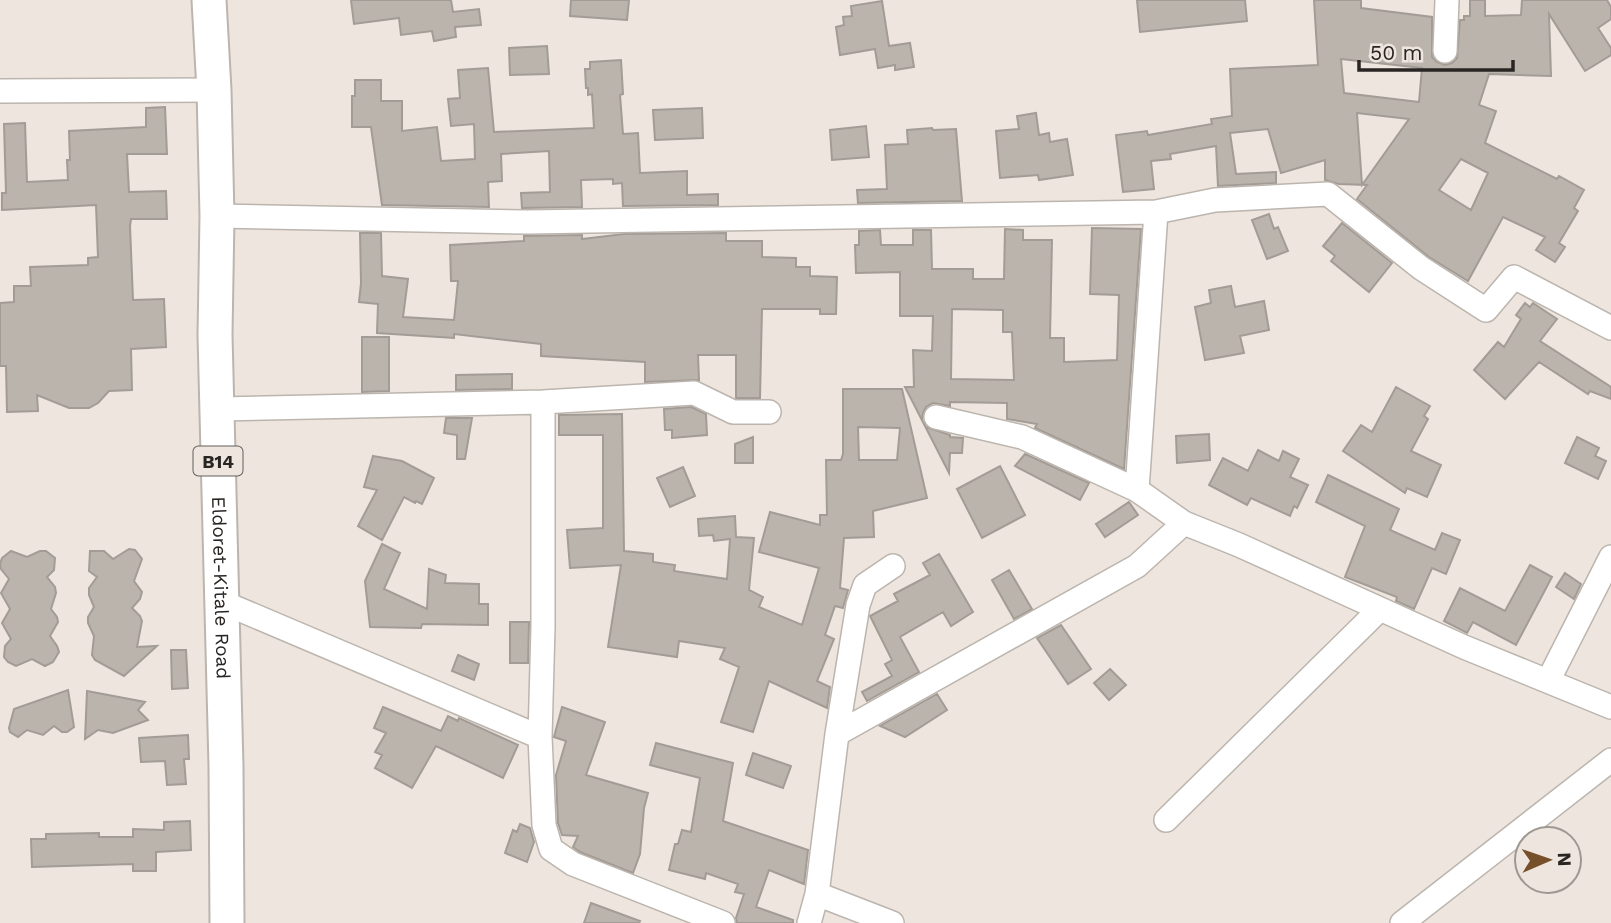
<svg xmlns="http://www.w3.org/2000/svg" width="1611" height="923" font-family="'Work Sans',sans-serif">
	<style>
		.building { fill: #bbb4ad; stroke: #a39c96; stroke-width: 2; fill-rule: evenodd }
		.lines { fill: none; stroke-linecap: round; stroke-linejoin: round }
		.minor-casing { stroke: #bcb5ae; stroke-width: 26 }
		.highway-casing { stroke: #bcb5ae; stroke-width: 37 }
		.minor { stroke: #fff; stroke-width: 23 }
		.highway { stroke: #fff; stroke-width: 33 }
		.labels { text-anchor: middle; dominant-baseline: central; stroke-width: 5; stroke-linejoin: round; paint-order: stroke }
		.shield { fill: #ede5de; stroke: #635f5b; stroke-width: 2 }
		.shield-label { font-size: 18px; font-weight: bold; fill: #282523 }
		.street-label { font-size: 19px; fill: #282523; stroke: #ede5de }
	</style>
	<rect width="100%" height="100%" fill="#ede5de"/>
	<!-- building -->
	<path class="building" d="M351 0H451L453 12 479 9 481 25 455 27 456 37 434 41 432 31 401 35 399 18 354 24Z
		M571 0H629L627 20 570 16Z
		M1137 0H1245L1247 21 1140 32Z
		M1314 0H1361V8L1432 17V57L1437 62 1445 65 1452 63 1457 58 1460 20H1464V16H1470V0H1485V16L1521 15 1522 0H1607L1611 7V19L1598 28 1611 48V55L1585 71 1549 14 1551 76 1489 74 1479 105 1496 111 1485 143 1557 179 1559 176 1584 190 1574 208 1578 211 1559 243 1565 247 1555 262 1536 250 1545 237 1503 217 1468 281 1429 257 1357 199 1367 185 1339 184 1325 180V160L1281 173 1268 129 1230 133 1236 174 1276 172V183L1218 186 1216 146 1170 154 1171 159 1151 161 1154 189 1123 192 1116 135 1147 131 1148 135 1212 124 1211 119 1232 116 1230 69 1318 65ZM1341 59 1422 68 1419 102 1344 93ZM1357 113 1409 119 1362 185ZM1461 159 1488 173 1471 210 1439 190Z
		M882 1 889 46 910 43 914 67 895 70V65L878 68 875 49 840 55 836 27 844 25 843 17 852 16 851 6Z
		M547 46 549 74 510 75 509 48Z
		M621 60 623 94 620 95 623 134 638 133 640 173 687 171V195L718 194V205L623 206 622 183 613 184V179L581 180 582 207 522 208 521 193 550 192 549 151 501 154 502 181 488 182 489 207 382 205 371 127H352V96H355V80H381V101H402V131L437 127 441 161 475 159 474 124 451 126 448 99 460 98 458 70 488 68 494 132 594 128 592 94 588 95V88H586L585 69H590V62Z
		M165 107 167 154H127L129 192 166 191 167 219H131L130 226 133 300 164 299 166 347 131 349 132 390 109 391 98 403 89 408H69L37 395 38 411 7 412 6 366H0V303L14 302V286H31L30 267 88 265V258L98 257 96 205 2 210V193H6L4 124 25 123 27 182 68 180 67 160H70L69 131 146 127V108Z
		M702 108 703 138 655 140 653 110Z
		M1036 113 1039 135 1049 133 1050 142 1067 139 1073 175 1039 180 1038 175 1000 178 996 131 1019 129 1017 116Z
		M866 126 869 157 832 160 830 130Z
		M932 128 933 130 956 129 962 201 858 203 857 190 887 189 885 145 908 144 907 130Z
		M1269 214 1274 229 1278 227 1288 251 1267 259 1252 220Z
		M1342 223 1392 263 1369 292 1331 261 1335 256 1323 246Z
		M1092 228 1141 229 1124 469 1035 428 1037 424 1007 419V403L950 402V406L933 403 926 407 923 413 922 420 926 427 950 435V437L963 438 962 453H950L949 473 905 387H914L913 350 932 351 933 316H900V272L856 273 855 245H859V231L880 230 881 245H913V230H931L932 269H973V279H1004L1005 229 1023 230V240H1052L1050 338H1064V362L1117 360 1119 295 1090 294ZM952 309 1003 310V332H1012L1014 380 951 379Z
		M360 233H381L382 276 408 279 403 317 454 320 458 281H451L450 245 524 241V236L582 235V239L624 234 726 233V241H762V257L796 258V267H810V276L837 277 836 314H820V309H762L760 398H736V355H698L699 380 645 382V362L541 356V344L454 334V338L377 333 378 304 359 302 361 283Z
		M1231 286 1235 307 1264 301 1269 330 1240 336 1244 353 1205 360 1195 307 1211 303 1209 290Z
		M1525 303 1530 307 1533 303 1557 319 1540 341 1611 387V399L1590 391 1588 394 1539 362 1505 399 1474 370 1498 342 1504 347 1521 319 1516 315Z
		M362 337H389V391L362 392Z
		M512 374V389L456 390V375Z
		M1396 387 1430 406 1424 416 1428 419 1411 451 1441 465 1427 497 1407 488 1405 493 1343 451 1361 425 1372 432Z
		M843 389H902L927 498 873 511 874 537 844 538 840 588 848 590 843 608 835 606 825 635 834 639 817 681 830 687 827 708 769 681 753 732 721 722 739 667 720 659 725 648 679 641 677 657 608 647 621 565 570 568 567 530 603 528V435H559V415L622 414 624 551 653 554V562L675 565 674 571 727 579 730 539 714 541 713 535 699 536 698 519 735 516 736 537 754 538 749 590 763 597 759 607 802 625 819 568 759 552 770 512 820 525V515H827L826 460H841L843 454ZM858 427 900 428 897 460H859Z
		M691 407 706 414 707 435 672 438V430H665L664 409Z
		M446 418H472L465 459H457V435L444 433Z
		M1209 434 1210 460 1177 463 1176 436Z
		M753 437V463H735V444Z
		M1577 437 1599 448 1595 456 1606 461 1598 479 1565 463Z
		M1258 450 1279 461 1283 451 1299 459 1290 477 1308 485 1297 508 1294 506 1290 516 1251 498 1247 505 1209 485 1223 458 1248 471Z
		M1025 454 1089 483 1080 500 1015 466Z
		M373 456 402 461 434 478 422 504 416 501 415 503 404 497 382 540 358 526 377 490 364 487Z
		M1000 466 1025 515 982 538 957 489Z
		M683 467 695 496 670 507 657 478Z
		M1328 475 1399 509 1390 530 1435 550 1442 533 1460 540 1446 574 1432 568 1414 609 1396 601 1397 597 1345 577 1365 526 1316 502Z
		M1129 502 1138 515 1105 537 1096 524Z
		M382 544 400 553 384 589 427 609 429 569 446 575 445 583 479 584V604H488V625L422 624 421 628 370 627 365 581Z
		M129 549 135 550 142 559 134 581 142 592 140 599 132 608 140 616 142 621 137 647 157 646 124 676 95 660 92 655 94 636 88 623V617L94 607 89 595V588L97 577 89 571 90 551H104L113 559Z
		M11 551 27 557 40 551H46L55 558 54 570 47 577 55 587 56 593 51 609 57 617 58 622 50 636 57 646 59 652 53 662 45 666 32 659 16 666 8 662 4 657 5 646 11 639 2 623 10 609 1 593 9 579 1 569 0 564 2 558Z
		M939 554 973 612 951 626 943 612 900 637 919 672 867 701 862 692 892 676 885 664 892 660 870 616 898 601 894 594 930 575 923 563Z
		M1530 565 1552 577 1516 645 1473 622 1467 633 1444 621 1460 588 1505 611Z
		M1009 570 1032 609 1014 619 992 580Z
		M1565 573 1581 584 1574 599 1556 587Z
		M510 622H529L528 663H510Z
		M1061 625 1091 669 1068 684 1037 638Z
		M171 650H186L188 688 172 689Z
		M458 655 479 664 474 680 452 671Z
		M1110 669 1126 685 1109 700 1094 683Z
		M68 690 74 727 67 732H62L54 726 43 735 27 730 18 737 10 732 9 728 14 709Z
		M87 691 145 702 138 710 148 720 113 733 98 730 85 739Z
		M937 694 947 710 905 737 880 726Z
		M383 707 441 731 448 716 458 721 459 718 518 745 503 778 436 746 412 788 375 768 382 755 375 752 386 733 374 728Z
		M562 707 605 722 586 775 648 793 644 808 640 854 633 873 580 852 573 847 578 836 562 835 558 823 556 775 566 741 554 737Z
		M188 735 189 759H184L186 784 167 785 165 761 141 762 139 738Z
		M656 743 733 763 723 821 808 850 804 884 769 870 756 907 793 920V923H737L736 918 744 894 735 892 738 884 706 873 705 879 669 870 675 844H678L682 830 691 832 700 778 650 765Z
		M753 753 791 766 783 788 746 775Z
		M190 821 191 850 156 852V871H133V864L32 867 31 839H46V834L99 833V837H133V829L164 830V822Z
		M520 824 530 828 534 842 527 862 505 853 513 830 517 832Z
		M591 903 640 921 639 923H584Z"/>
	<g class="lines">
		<defs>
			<path id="minor" d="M1445 51 1447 0
				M0 91 214 90
				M1156 212 1137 490 1184 523
				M217 216 527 222 1156 212 1215 200 1328 194 1421 268 1486 310 1514 277 1611 328
				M543 402V627L540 737 544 825 551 849 573 864 723 923
				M217 409 543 402 694 393 733 412H769
				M936 417 1022 437 1137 490
				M222 602 540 737
				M1548 681 1611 557
				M837 734 1137 566 1184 523 1239 545 1464 647 1611 707
				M1166 820 1379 610
				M817 894 892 923
				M809 923 817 894 837 734 858 605 865 585 893 566
				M1402 923 1611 760"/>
			<g id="highway">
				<path id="s1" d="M209 0 214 90 217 216 215 335 226 767 227 923"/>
			</g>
		</defs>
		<!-- minor casing -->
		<use href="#minor" class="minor-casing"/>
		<!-- highway casing -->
		<use href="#highway" class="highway-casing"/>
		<!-- minor -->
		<use href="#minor" class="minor"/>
		<!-- highway -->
		<use href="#highway" class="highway"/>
	</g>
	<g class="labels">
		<!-- shield labels -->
		<rect class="shield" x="193.5" y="446.5" width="49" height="29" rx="5"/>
		<g class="shield-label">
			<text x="218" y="461">B14</text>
		</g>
		<!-- street labels -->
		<g class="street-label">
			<text stroke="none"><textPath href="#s1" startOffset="588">Eldoret-Kitale Road</textPath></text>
		</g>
	</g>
	<!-- north arrow -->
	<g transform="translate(1548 860) rotate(88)"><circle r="33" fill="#ede5de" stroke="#9e9893" stroke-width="2"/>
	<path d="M0-5L12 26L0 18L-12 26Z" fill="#75502b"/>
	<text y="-10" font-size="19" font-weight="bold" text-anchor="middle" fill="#282523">N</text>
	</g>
	<!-- scale -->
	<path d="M1359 60v10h154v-10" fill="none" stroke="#282523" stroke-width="3.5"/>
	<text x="1370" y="60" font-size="21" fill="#282523" stroke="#ede5de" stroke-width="5" paint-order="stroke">50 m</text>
</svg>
